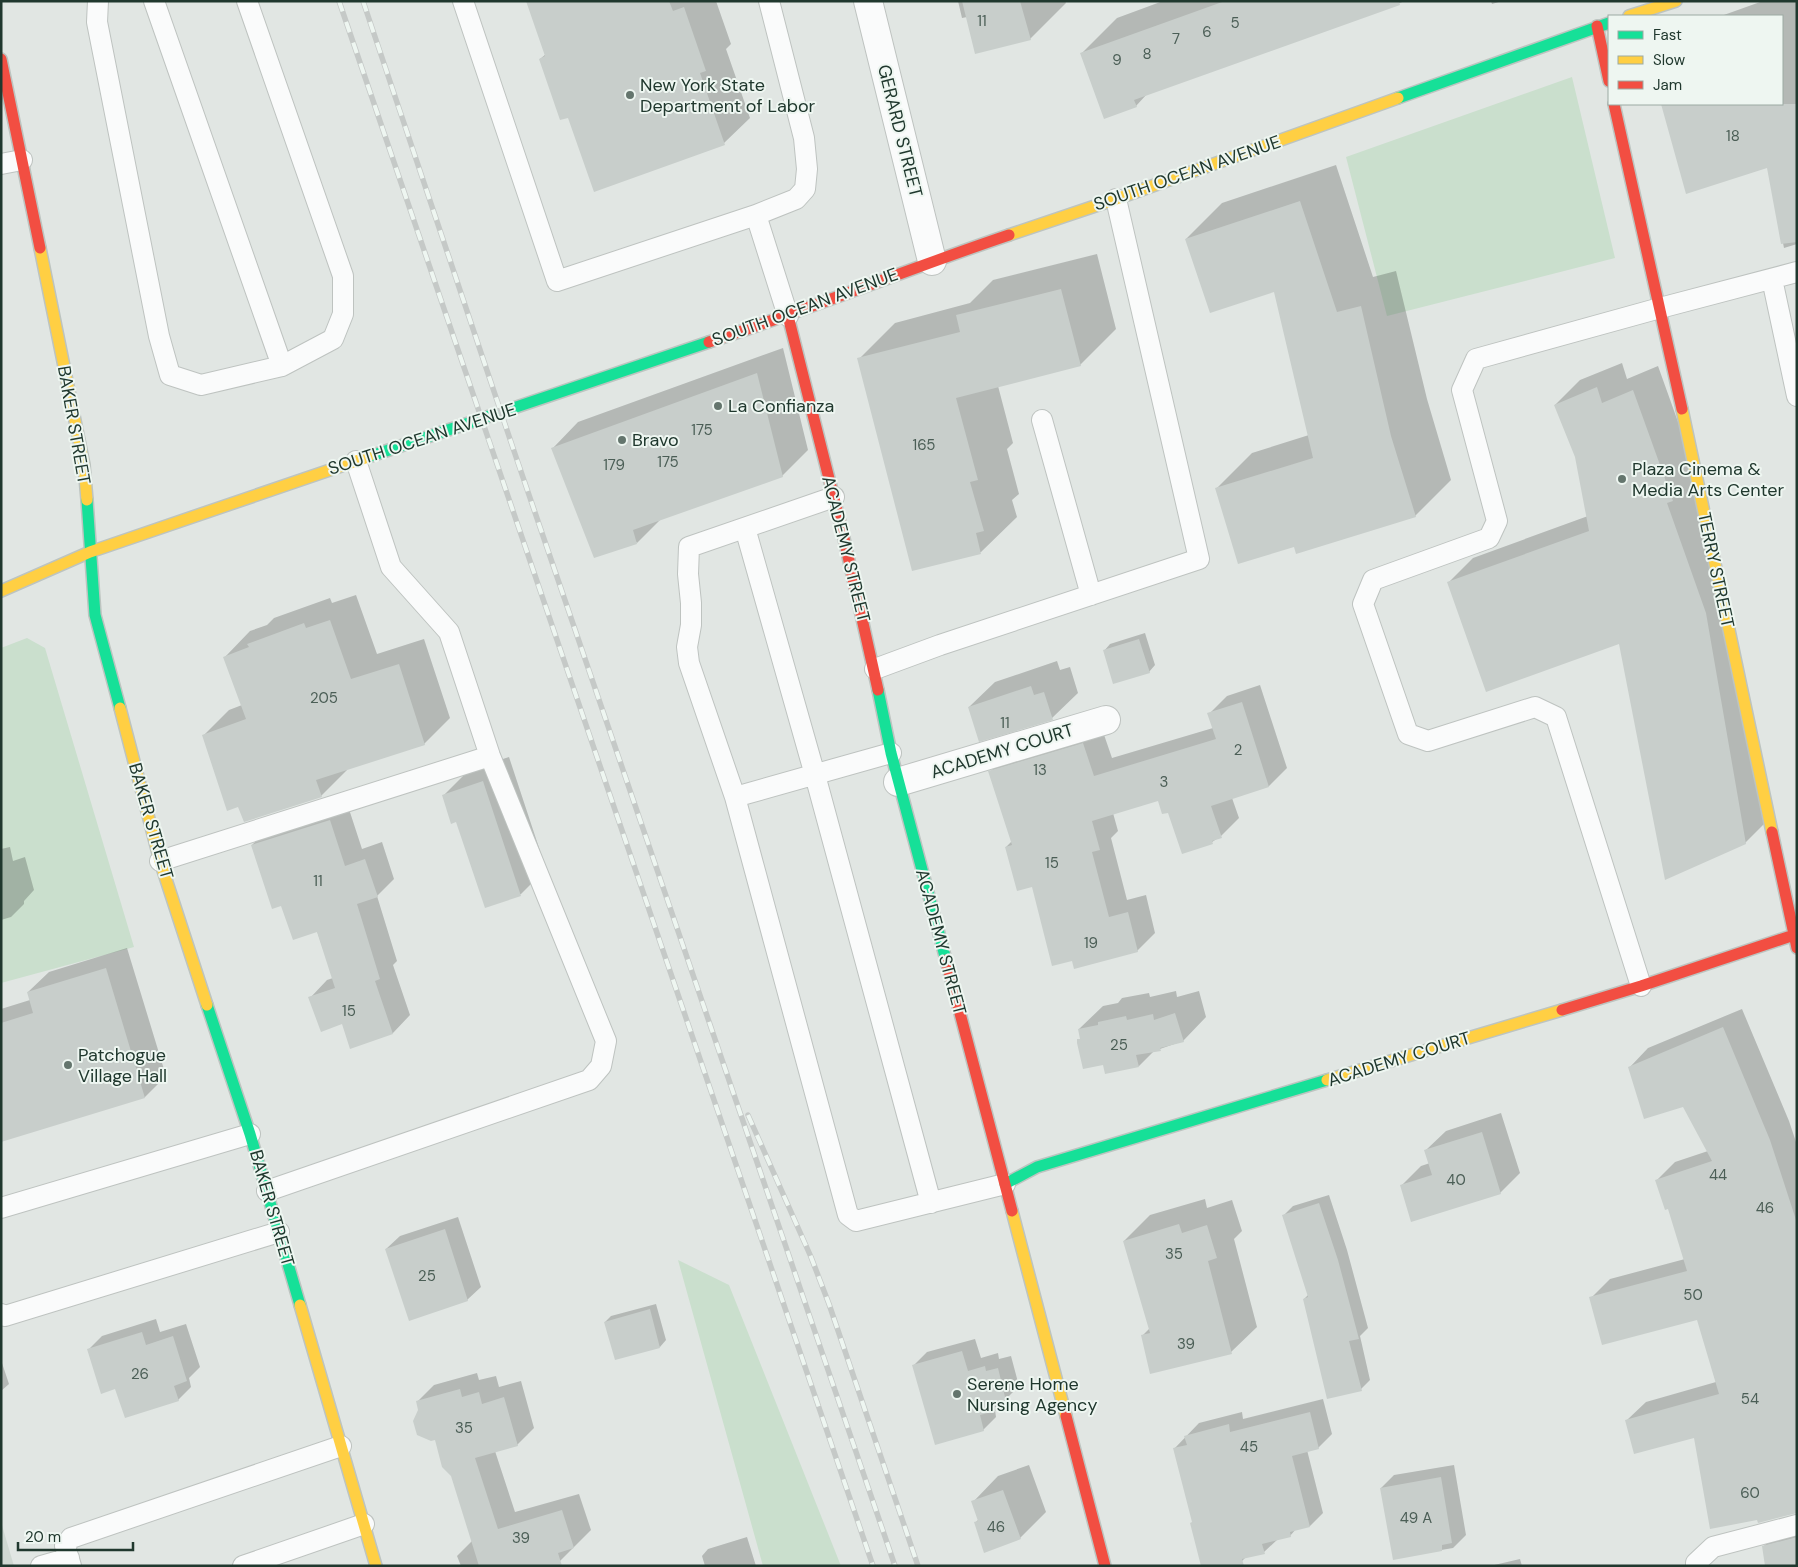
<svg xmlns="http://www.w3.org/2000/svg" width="1798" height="1567" font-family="'DM Sans',sans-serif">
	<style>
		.built { fill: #cfd8d2 }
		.green { fill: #cadfcd }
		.shadow { fill: #0003 }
		.building { fill: #c8cecb }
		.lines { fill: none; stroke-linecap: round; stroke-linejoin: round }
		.lane-casing { stroke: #bec3c0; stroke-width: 22 }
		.street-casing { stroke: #bec3c0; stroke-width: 30 }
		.fast-casing { stroke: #bdc4c0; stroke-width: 14 }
		.slow-casing { stroke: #bdc4c0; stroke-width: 14 }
		.jam-casing { stroke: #bdc4c0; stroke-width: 14 }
		.lane { stroke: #fafbfb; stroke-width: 20 }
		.street { stroke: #fafbfb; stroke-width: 28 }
		.fast { stroke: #16e098; stroke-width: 11 }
		.slow { stroke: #ffcf43; stroke-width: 11 }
		.jam { stroke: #f24e42; stroke-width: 11 }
		.rail-casing { stroke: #c5c9c7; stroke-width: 5.5 }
		.rail { stroke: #eef6f1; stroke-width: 4; stroke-dasharray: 11; stroke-linecap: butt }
		.poi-dot { fill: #64756d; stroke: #eef6f1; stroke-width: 2 }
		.labels { text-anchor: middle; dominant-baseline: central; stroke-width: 4; stroke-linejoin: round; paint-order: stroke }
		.number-label { font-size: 15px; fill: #4b5e56 }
		.poi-label { font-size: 18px; fill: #20382e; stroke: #eef6f1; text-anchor: start }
		.street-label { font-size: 18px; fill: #20382e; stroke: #eef6f1 }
	</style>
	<rect width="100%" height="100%" fill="#e1e6e3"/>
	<!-- built -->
	<path class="built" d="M1 1522 14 1566H1Z"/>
	<!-- green -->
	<path class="green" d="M1572 77 1615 258 1387 316 1346 157Z
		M27 638 45 648 134 947 1 983V648Z
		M678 1260 729 1285 841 1566H763Z"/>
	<!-- shadow -->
	<path class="shadow" d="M534 1H716L731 44 726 49 750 118 724 143 569 116 540 59 546 54Z
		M958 1H1065L1066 3 1030 39 967 17 962 18Z
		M1163 1H1405L1147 94 1136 106 1081 54 1117 18Z
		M1491 1H1502L1492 4Z
		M1763 1H1797V244L1784 248 1768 167 1687 192 1663 104H1782V16H1721Z
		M1336 165 1373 277 1396 271 1427 399 1451 480 1415 516 1295 546 1216 489 1252 453 1309 435 1275 290 1186 239 1222 203Z
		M1097 254 1116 329 1080 365 998 386 1013 443 1007 449 1019 494 1012 500 1017 517 981 552 913 570 859 359 895 323 970 303 993 280Z
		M783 348 808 450 782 476 661 519 637 543 553 448 578 422Z
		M1622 363 1627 379 1658 366 1697 475 1770 818 1745 843 1620 642 1449 582 1473 558 1588 516 1576 457 1555 405 1580 380Z
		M356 595 377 654 424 639 450 718 424 744 346 769 347 770 321 796 239 805 204 735 229 710 242 705 225 657 250 631 267 625 274 618 330 598 332 603Z
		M1145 633 1155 665 1149 672 1104 651 1110 644Z
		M1057 661 1060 670 1070 667 1078 693 1052 718 969 707 995 682Z
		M1260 685 1287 768 1269 786 1232 798 1239 818 1221 836 1212 842 1169 811 1159 799 1113 813 1118 831 1111 838 1127 900 1146 895 1155 933 1137 951 1072 959 1033 886 1006 847 1012 841 990 772 1008 754 1101 726 1112 758 1213 728 1209 714 1227 696Z
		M509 757 546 869 521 894 486 906 457 820 443 796 469 770Z
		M347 803 362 849 382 842 394 879 377 896 397 961 393 965 410 1015 393 1033 351 1047 343 1023 310 998 327 980 333 978 317 931 282 904 252 845 270 827Z
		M10 847 13 861 25 857 34 890 24 901V904L11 917 1 920V849Z
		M127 948 166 1076 145 1097 1 1140V1009L30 1000 28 992 49 972Z
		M1176 991 1177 997 1199 991 1206 1017 1183 1041 1154 1051 1139 1066 1104 1064 1079 1040 1081 1038 1079 1029 1103 1006 1118 1003 1122 998 1149 993 1150 997Z
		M1742 1009 1789 1121 1797 1145V1512L1758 1518 1695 1436 1627 1420 1646 1402 1716 1382 1698 1318 1591 1298 1610 1279 1685 1259 1669 1207 1656 1181 1675 1162 1708 1151 1683 1105 1630 1067 1648 1048Z
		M1501 1113 1520 1173 1500 1193 1401 1186 1421 1166 1430 1163 1426 1150 1446 1131Z
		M1329 1195 1347 1250 1368 1328 1360 1336 1370 1380 1361 1389 1304 1299 1309 1294 1284 1215 1293 1206Z
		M1205 1199 1207 1208 1232 1200 1242 1231 1234 1239 1257 1327 1231 1352 1142 1336 1150 1328 1124 1241 1150 1215Z
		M458 1217 481 1287 467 1300 386 1249 400 1236Z
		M656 1304 666 1340 660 1347 605 1322 611 1316Z
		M156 1319 160 1332 186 1324 200 1367 189 1378 191 1387 178 1400 116 1387 88 1350 102 1336Z
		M975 1339 981 1358 998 1353 999 1359 1011 1356 1019 1386 995 1410 996 1417 983 1430 914 1365 927 1352Z
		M1 1360 9 1384 1 1391Z
		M477 1373 479 1380 496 1376 499 1387 521 1381 534 1428 517 1445 495 1451 515 1512 579 1494 591 1530 560 1561 553 1566H461L457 1556 473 1540 452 1475 436 1439 419 1410 417 1402 434 1385Z
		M1323 1399 1332 1434 1318 1448 1307 1450 1323 1513 1310 1526 1296 1529 1290 1536 1278 1539 1264 1552 1247 1556 1242 1561 1193 1522 1174 1449 1199 1423 1242 1412 1243 1419Z
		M1029 1465 1046 1512 1020 1538 975 1523 979 1519 973 1502 998 1476Z
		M1454 1465 1466 1535 1453 1548 1394 1558 1381 1488 1394 1475Z
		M1797 1524V1566L1763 1547 1782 1528Z
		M747 1537 756 1566H705L702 1556 708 1549Z
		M1520 1559 1522 1566H1490Z"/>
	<!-- building -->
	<path class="building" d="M526 1H669L673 11 684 7 706 71 700 73 725 145 594 192 568 118 560 120 539 59 545 56Z
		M962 1H1020L1031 40 975 54Z
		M1225 1H1399L1400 5 1134 100 1137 107 1104 119 1080 53Z
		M1661 104H1797V242L1781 244 1767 168 1686 194Z
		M1300 201 1337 312 1361 306 1391 436 1416 517 1296 554 1294 547 1238 564 1215 488 1313 458 1274 292 1210 313 1185 239Z
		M1061 289 1081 366 956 398 978 480 970 482 984 531 976 533 981 554 912 571 857 358 960 332 956 315Z
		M757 373 783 477 633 530 637 544 594 558 551 448Z
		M1597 387 1602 403 1633 390 1673 501 1667 503 1706 613 1746 844 1665 880 1619 644 1486 692 1447 582 1589 531 1575 457 1554 405Z
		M330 620 351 679 399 664 425 745 316 780 322 797 244 822 238 807 227 811 202 735 246 719 223 657 249 647 247 644 304 623 306 628Z
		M1139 639 1150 673 1113 684 1103 650Z
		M1031 686 1034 695 1044 692 1053 720 979 742 968 707Z
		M1242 702 1269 787 1211 806 1222 838 1212 841 1213 844 1182 854 1168 813 1162 814 1158 801 1092 821 1100 850 1092 852 1109 917 1128 912 1138 952 1074 969 1072 961 1052 966 1032 887 1017 891 1005 847 1012 845 988 771 1083 743 1094 776 1216 739 1207 713Z
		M483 781 521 896 485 908 456 822 451 824 442 795Z
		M330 820 345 866 365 859 378 897 357 904 380 979 375 981 393 1034 350 1049 342 1024 321 1032 308 997 335 988 317 932 293 940 281 906 272 909 251 845Z
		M106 968 145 1098 1 1142V1023L33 1013 27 992Z
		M1175 1013 1184 1042 1160 1048 1161 1051 1136 1055 1139 1067 1105 1074 1103 1065 1083 1069 1077 1043V1039H1080L1078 1029 1098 1025V1022L1126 1016 1127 1020 1153 1014 1154 1020Z
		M1723 1027 1770 1140 1797 1223V1513L1758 1523 1757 1520 1710 1529 1694 1438 1634 1454 1625 1420 1719 1394 1697 1320 1602 1345 1589 1297 1687 1271 1668 1209 1665 1210 1655 1180 1712 1161 1683 1107 1644 1119 1628 1067Z
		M1482 1132 1501 1194 1411 1222 1400 1185 1432 1175 1424 1150Z
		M1319 1203 1338 1260 1359 1339 1349 1341 1362 1391 1327 1399 1303 1299 1308 1297 1282 1215Z
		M1179 1224 1182 1233 1207 1225 1217 1258 1208 1261 1232 1354 1150 1374 1141 1335 1150 1333 1123 1241Z
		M445 1229 468 1301 409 1321 385 1249Z
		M650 1309 660 1348 615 1360 604 1322Z
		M142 1332 146 1345 173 1336 187 1381 174 1386 179 1401 125 1418 115 1389 101 1394 87 1349Z
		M962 1351 968 1371 985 1366 986 1371 998 1368 1006 1401 994 1404 996 1411 980 1415 984 1431 935 1445 912 1365Z
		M460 1389 462 1397 479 1392 482 1404 504 1397 518 1446 475 1458 498 1529 562 1510 574 1548 558 1553 562 1566H479L451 1476 442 1467 435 1440 431 1441 417 1435 413 1421 418 1410 416 1401Z
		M1310 1412 1319 1449 1292 1456 1310 1527 1290 1532 1291 1537 1262 1544 1265 1554 1242 1559 1244 1566H1201L1190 1523 1192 1522 1173 1448 1187 1445 1184 1436 1229 1424 1230 1432Z
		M1441 1477 1452 1543 1442 1545V1551L1393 1560 1380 1488Z
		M1003 1490 1021 1539 984 1553 974 1522 978 1521 971 1501Z
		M1797 1537V1566H1765L1762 1546Z"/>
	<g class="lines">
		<defs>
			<path id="lane" d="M98 1 97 22 159 336 170 375 201 385 282 366
				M154 1 282 366 333 339 343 314V276L247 1
				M463 1 557 281 756 215
				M769 1 804 138 807 169 805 189 796 199 756 215 788 316
				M1 164 22 160
				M1772 279 1797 396
				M1042 420 1091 595
				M834 497 689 547 688 574 691 603V625L687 647 689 663 735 797 848 1215 856 1221 1005 1184
				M745 528 815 775 931 1203
				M875 669 940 645 1199 559 1116 199
				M735 797 891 753
				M160 861 490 756
				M1641 986 1556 717 1535 707 1428 741 1408 734 1363 604 1373 580 1489 538 1497 521 1462 390 1476 359 1660 308 1797 272
				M267 1191 589 1080 601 1066 606 1041 490 756 449 632 391 567 356 461
				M1 1208 250 1134
				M1 1314 5 1316 279 1232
				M41 1566 69 1558
				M71 1566 65 1546 71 1538 341 1446
				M243 1566 364 1524
				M1696 1566V1563L1713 1547 1797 1525"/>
			<path id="street" d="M868 1 932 261
				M898 782 1106 720"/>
			<path id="fast" d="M1398 98 1609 23
				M368 457 709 342
				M87 500 95 615 120 708
				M878 690 891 753 946 960
				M207 1005 250 1134 300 1305
				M1005 1184 1037 1167 1327 1080"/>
			<path id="slow" d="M1629 16 1676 1
				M1009 235 1116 199 1398 98
				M40 248 84 465 87 500
				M1682 409 1772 832
				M1 591 90 552 368 457
				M120 708 160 861 207 1005
				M1327 1080 1562 1010
				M1012 1211 1066 1416
				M300 1305 376 1566"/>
			<path id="jam" d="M1597 26 1609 81
				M1 59 40 248
				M1614 104 1682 409
				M788 316 843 534 878 690
				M709 342C810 309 908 269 1009 235
				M1772 832 1797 948
				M946 960 1012 1211
				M1562 1010 1641 986 1794 935
				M1066 1416 1105 1566"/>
		</defs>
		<!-- lane casing -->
		<use href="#lane" class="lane-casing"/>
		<!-- street casing -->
		<use href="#street" class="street-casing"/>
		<!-- fast casing -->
		<use href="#fast" class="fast-casing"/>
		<!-- slow casing -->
		<use href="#slow" class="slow-casing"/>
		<!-- jam casing -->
		<use href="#jam" class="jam-casing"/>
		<!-- lane -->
		<use href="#lane" class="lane"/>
		<!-- street -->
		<use href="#street" class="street"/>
		<!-- fast -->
		<use href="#fast" class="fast"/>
		<!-- slow -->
		<use href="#slow" class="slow"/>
		<!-- jam -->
		<use href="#jam" class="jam"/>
		<defs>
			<path id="rail" d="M339 1 873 1566
				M363 1 514 451 895 1566
				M748 1115 811 1257 829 1304 918 1566"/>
		</defs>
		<!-- rail casing -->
		<use href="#rail" class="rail-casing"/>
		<!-- rail -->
		<use href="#rail" class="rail"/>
	</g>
	<!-- markers -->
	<g class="poi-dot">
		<circle cx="630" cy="95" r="5"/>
		<circle cx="718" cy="406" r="5"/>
		<circle cx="622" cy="440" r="5"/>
		<circle cx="1622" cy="479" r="5"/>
		<circle cx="68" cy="1065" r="5"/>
		<circle cx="957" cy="1394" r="5"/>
	</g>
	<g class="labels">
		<!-- number labels -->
		<g class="number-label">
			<text x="982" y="21">11</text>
			<text x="1235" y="23">5</text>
			<text x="1207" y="32">6</text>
			<text x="1176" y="39">7</text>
			<text x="1147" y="54">8</text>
			<text x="1117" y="60">9</text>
			<text x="1733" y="136">18</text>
			<text x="702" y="430">175</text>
			<text x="924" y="445">165</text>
			<text x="668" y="462">175</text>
			<text x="614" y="465">179</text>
			<text x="324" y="698">205</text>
			<text x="1005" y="723">11</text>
			<text x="1238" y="750">2</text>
			<text x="1040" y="770">13</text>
			<text x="1164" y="782">3</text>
			<text x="1052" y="863">15</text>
			<text x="318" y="881">11</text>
			<text x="1091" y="943">19</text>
			<text x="349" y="1011">15</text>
			<text x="1119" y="1045">25</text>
			<text x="1718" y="1175">44</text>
			<text x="1456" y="1180">40</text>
			<text x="1765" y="1208">46</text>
			<text x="1174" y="1254">35</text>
			<text x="427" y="1276">25</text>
			<text x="1693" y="1295">50</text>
			<text x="1186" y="1344">39</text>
			<text x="140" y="1374">26</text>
			<text x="1750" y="1399">54</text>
			<text x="464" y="1428">35</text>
			<text x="1249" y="1447">45</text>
			<text x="1750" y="1493">60</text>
			<text x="1416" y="1518">49 A</text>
			<text x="996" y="1527">46</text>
			<text x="521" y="1538">39</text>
		</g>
		<!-- poi labels -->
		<g class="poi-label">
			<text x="640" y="85">New York State<tspan x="640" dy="21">Department of Labor</tspan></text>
			<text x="728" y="406">La Confianza</text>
			<text x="632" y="440">Bravo</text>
			<text x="1632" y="469">Plaza Cinema &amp;<tspan x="1632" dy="21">Media Arts Center</tspan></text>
			<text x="78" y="1055">Patchogue<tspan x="78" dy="21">Village Hall</tspan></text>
			<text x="967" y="1384">Serene Home<tspan x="967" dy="21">Nursing Agency</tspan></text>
		</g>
		<!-- street labels -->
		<g class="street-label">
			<text transform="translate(900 131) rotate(76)">GERARD STREET</text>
			<text transform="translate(1187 173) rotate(-19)">SOUTH OCEAN AVENUE</text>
			<text transform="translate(805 307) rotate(-20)">SOUTH OCEAN AVENUE</text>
			<text transform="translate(74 425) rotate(80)">BAKER STREET</text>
			<text transform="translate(422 439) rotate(-18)">SOUTH OCEAN AVENUE</text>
			<text transform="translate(846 549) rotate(76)">ACADEMY STREET</text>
			<text transform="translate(1716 570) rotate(78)">TERRY STREET</text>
			<text transform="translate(1002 751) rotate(-17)">ACADEMY COURT</text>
			<text transform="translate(151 821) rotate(74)">BAKER STREET</text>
			<text transform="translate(941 942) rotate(75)">ACADEMY STREET</text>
			<text transform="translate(1399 1059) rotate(-17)">ACADEMY COURT</text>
			<text transform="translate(272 1208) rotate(74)">BAKER STREET</text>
		</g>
	</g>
	<!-- border -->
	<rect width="1798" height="1567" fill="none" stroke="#20382e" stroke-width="5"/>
	<!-- legend -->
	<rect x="1608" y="15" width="175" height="90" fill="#eef6f1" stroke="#9caaa3"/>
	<rect x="1618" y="31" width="25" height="8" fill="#16e098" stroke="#9caaa3"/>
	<text x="1653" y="40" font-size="15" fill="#20382e">Fast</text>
	<rect x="1618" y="56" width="25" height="8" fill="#ffcf43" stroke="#9caaa3"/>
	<text x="1653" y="65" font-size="15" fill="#20382e">Slow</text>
	<rect x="1618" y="81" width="25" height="8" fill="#f24e42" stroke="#9caaa3"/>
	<text x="1653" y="90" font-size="15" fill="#20382e">Jam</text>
	<!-- scale -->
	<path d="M18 1542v8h115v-8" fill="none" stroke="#20382e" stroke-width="2.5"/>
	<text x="25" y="1542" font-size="15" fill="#20382e" stroke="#eef6f1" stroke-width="4" paint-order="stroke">20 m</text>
</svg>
